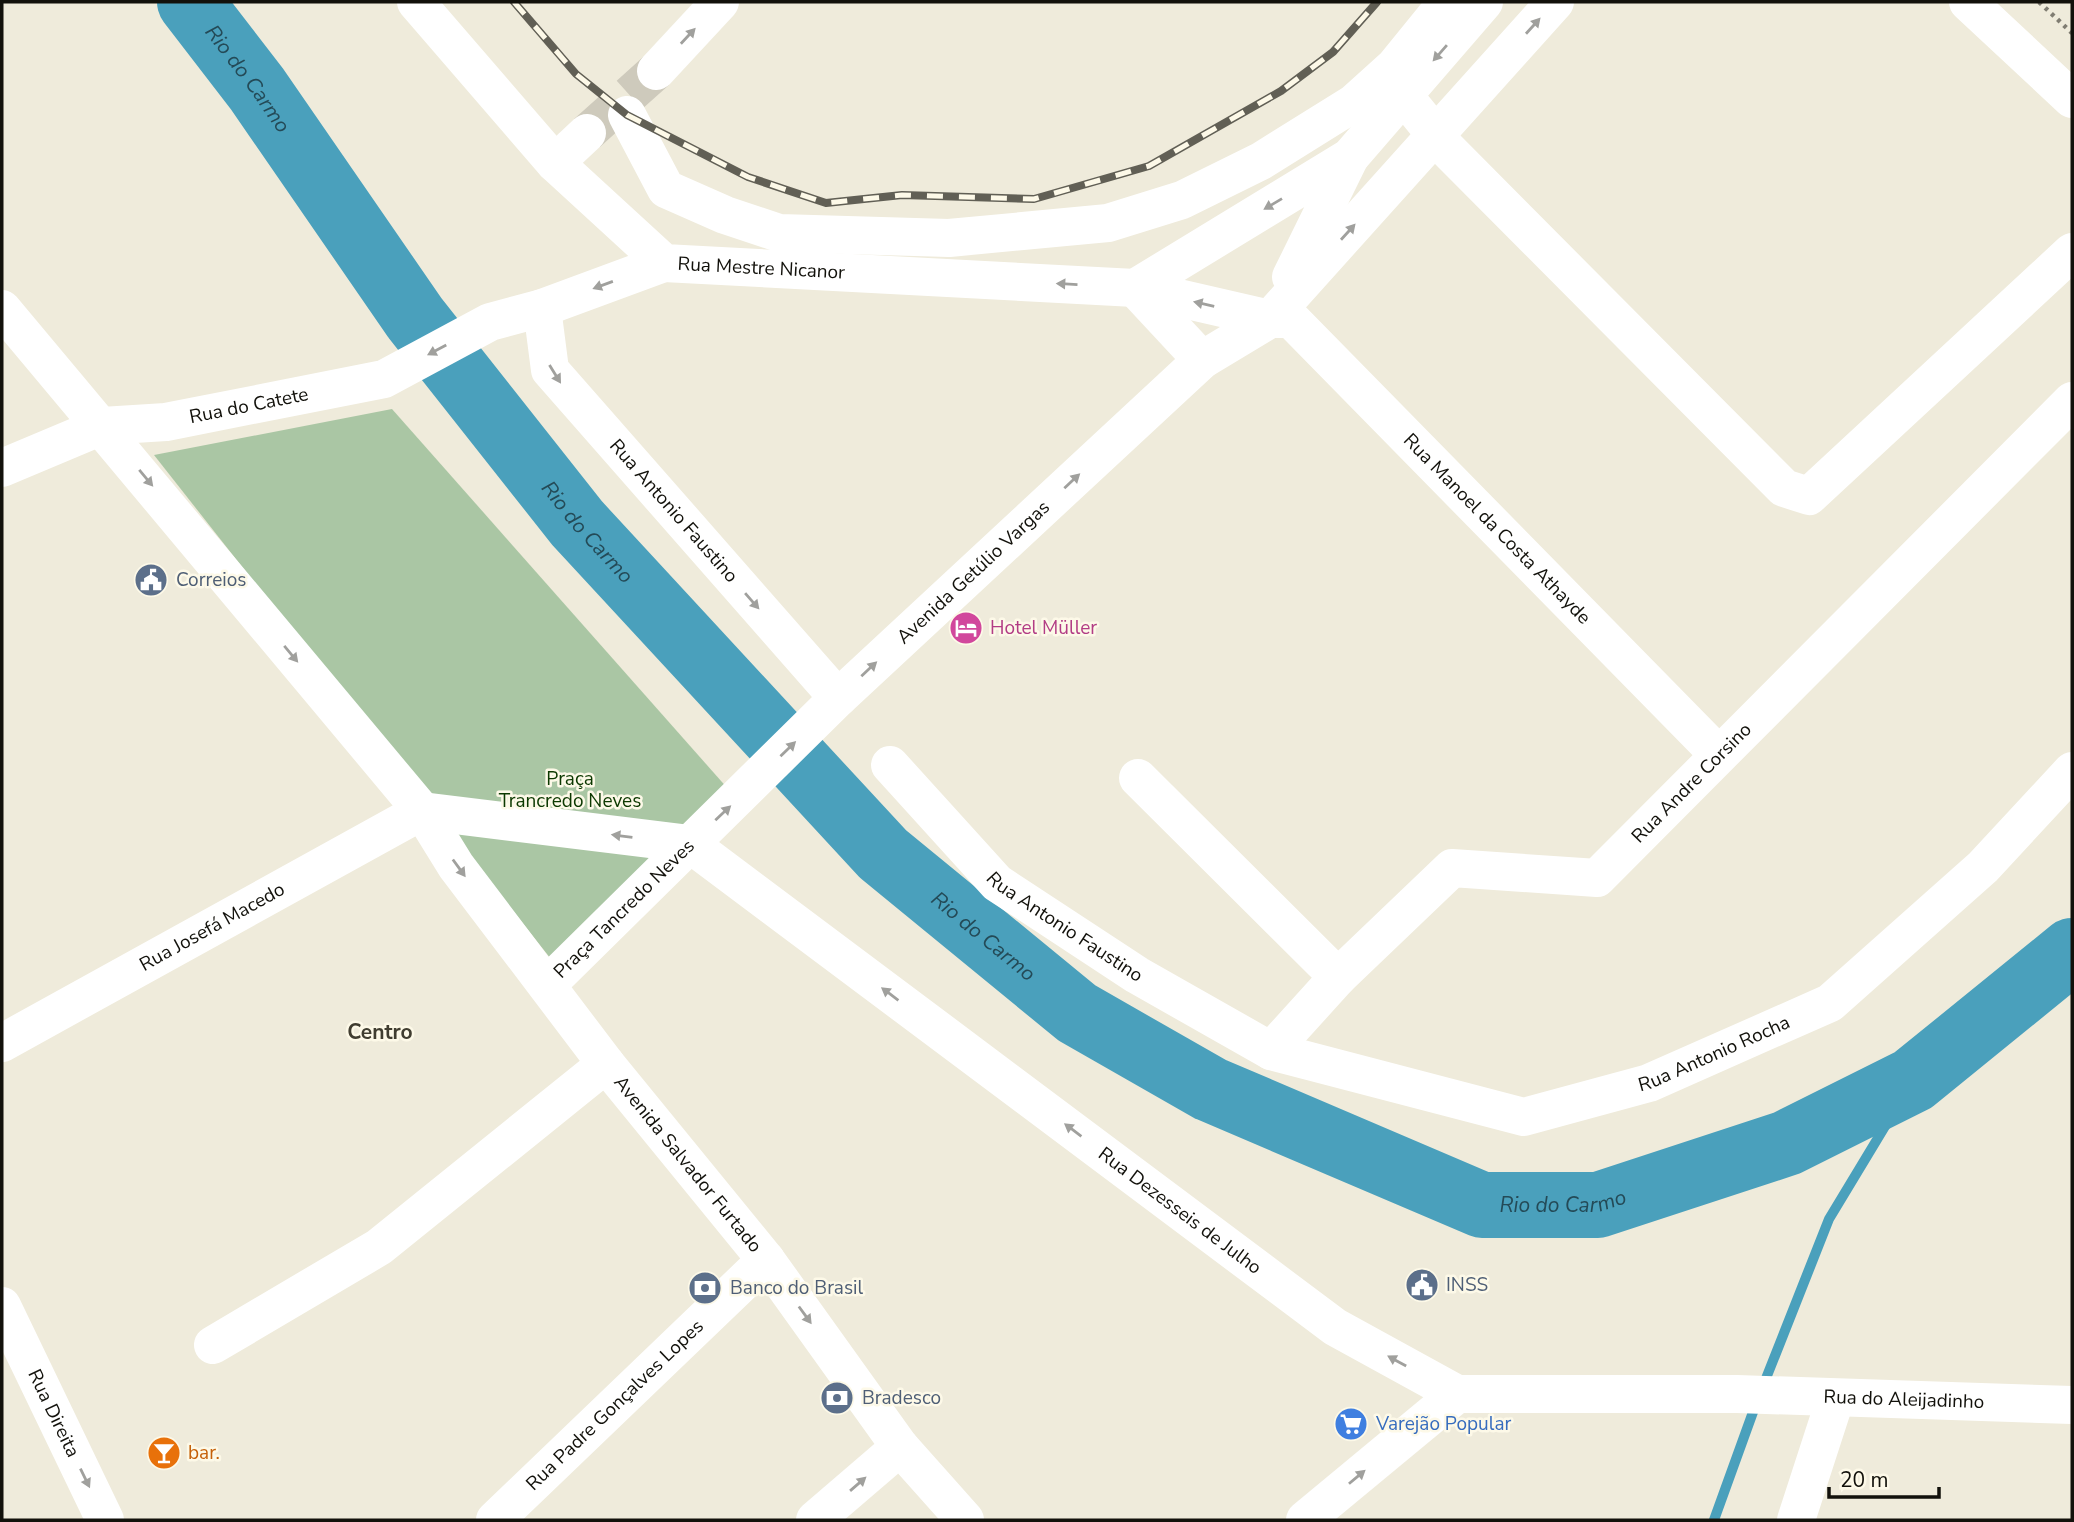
<svg xmlns="http://www.w3.org/2000/svg" width="2074" height="1522" font-family="'Nunito Sans',sans-serif">
	<style>
		.green { fill: #aac6a4 }
		.lines { fill: none; stroke-linecap: round; stroke-linejoin: round }
		.stream { stroke: #4aa0bc; stroke-width: 10 }
		.river { stroke: #4aa0bc; stroke-width: 66 }
		.minor-tunnel { stroke: #cecabc; stroke-width: 38; stroke-dasharray: 38 19; stroke-linecap: butt }
		.path { stroke: #807d72; stroke-width: 4.5; stroke-dasharray: 3.5 5; stroke-linecap: butt }
		.minor { stroke: #fff; stroke-width: 38 }
		.rail-casing { stroke: #615f55; stroke-width: 8 }
		.rail { stroke: #fdf9e8; stroke-width: 5; stroke-dasharray: 16; stroke-linecap: butt }
		.oneway { fill: #a0a09d }
		.labels { text-anchor: middle; dominant-baseline: central; stroke-width: 5; stroke-linejoin: round; paint-order: stroke }
		.street-label { font-size: 19px; fill: #12110b; stroke: #fdf9e8 }
		.service-label { font-size: 19px; fill: #4e5e75; stroke: #fdf9e8; text-anchor: start }
		.hotel-label { font-size: 19px; fill: #b23c85; stroke: #fdf9e8; text-anchor: start }
		.park-label { font-size: 19px; fill: #0c3900; stroke: #fdf9e8 }
		.shop-label { font-size: 19px; fill: #366cbe; stroke: #fdf9e8; text-anchor: start }
		.food-label { font-size: 19px; fill: #c56008; stroke: #fdf9e8; text-anchor: start }
		.water-label { font-size: 21px; font-style: italic; fill: #244a57; stroke: #fdf9e8 }
		.neighbourhood-label { font-size: 21px; font-weight: bold; fill: #403d30; stroke: #fdf9e8 }
	</style>
	<rect width="100%" height="100%" fill="#efebdb"/>
	<!-- green -->
	<path class="green" d="M392 409 737 799 558 968 154 455Z"/>
	<g class="lines">
		<!-- stream -->
		<path class="stream" d="M1763 1386 1829 1219 1913 1080
			M1714 1520 1757 1401"/>
		<!-- river -->
		<path class="river" id="s1" d="M190 2 257 89 415 318 577 523 883 854 1077 1013 1210 1089 1482 1205H1598L1787 1143 1913 1080 2072 951"/>
		<!-- minor-tunnel -->
		<path class="minor-tunnel" d="M587 133 656 71"/>
		<!-- path -->
		<path class="path" d="M2039 2 2072 33"/>
		<!-- minor -->
		<g class="minor">
			<path id="s2" d="M416 2 555 163 664 263 1135 288 1270 319H1291L1718 754"/>
			<path d="M1968 2 2072 99"/>
			<path d="M656 71 720 2"/>
			<path d="M1404 96 1447 149 1784 488 1809 496 2072 252"/>
			<path d="M627 115 666 189 725 215 779 233 949 238 1108 223 1182 200 1261 161 1354 103 1395 66 1447 2"/>
			<path d="M555 163 587 133"/>
			<path d="M1291 277 1350 157"/>
			<path d="M1135 288 1350 157 1484 2"/>
			<path d="M1135 288 1202 360"/>
			<path id="s3" d="M542 308 550 370 838 698"/>
			<path id="s4" d="M2 309 422 811 456 866 606 1064 766 1260 900 1447 965 1520"/>
			<path id="s5" d="M2 468 102 426 166 422 384 379 490 322 542 308 664 263"/>
			<path id="s6" d="M890 765 997 883 1137 975 1271 1051 1524 1117 1649 1083 1830 1003 1983 867 2072 771"/>
			<path d="M1138 778 1338 977"/>
			<path id="s7" d="M422 811 690 844 1335 1327 1457 1394H1737L2072 1405"/>
			<path id="s8" d="M548 984 838 698 1202 360 1270 319 1555 2"/>
			<path id="s9" d="M2 1043 422 811"/>
			<path id="s10" d="M1271 1051 1338 977 1452 868 1597 878 2072 401"/>
			<path id="s11" d="M2 1306 105 1520"/>
			<path d="M213 1345 379 1247 606 1064"/>
			<path id="s12" d="M495 1520 766 1260"/>
			<path d="M815 1520 900 1447"/>
			<path d="M1305 1520 1457 1394"/>
			<path d="M1796 1520 1835 1400"/>
		</g>
		<defs>
			<path id="rail" d="M514 2 576 74 627 115 748 177 826 203 902 195 1034 199 1149 166 1281 91 1333 52 1377 2"/>
		</defs>
		<!-- rail casing -->
		<use href="#rail" class="rail-casing"/>
		<!-- rail -->
		<use href="#rail" class="rail"/>
	</g>
	<!-- one-way arrows -->
	<defs><path id="oneway-solid" d="M-6-.8H1V-3.2L6.5 0L1 3.2V.8H-6Z" transform="scale(1.75)"/></defs>
	<g class="oneway">
		<use href="#oneway-solid" transform="translate(1533 26) rotate(-48)"/>
		<use href="#oneway-solid" transform="translate(688 36) rotate(-47)"/>
		<use href="#oneway-solid" transform="translate(1440 53) rotate(131)"/>
		<use href="#oneway-solid" transform="translate(1273 204) rotate(149)"/>
		<use href="#oneway-solid" transform="translate(1348 232) rotate(-48)"/>
		<use href="#oneway-solid" transform="translate(1067 284) rotate(-177)"/>
		<use href="#oneway-solid" transform="translate(603 285) rotate(160)"/>
		<use href="#oneway-solid" transform="translate(1204 304) rotate(-167)"/>
		<use href="#oneway-solid" transform="translate(437 350) rotate(152)"/>
		<use href="#oneway-solid" transform="translate(555 374) rotate(58)"/>
		<use href="#oneway-solid" transform="translate(146 478) rotate(50)"/>
		<use href="#oneway-solid" transform="translate(1072 481) rotate(-43)"/>
		<use href="#oneway-solid" transform="translate(752 601) rotate(49)"/>
		<use href="#oneway-solid" transform="translate(291 654) rotate(50)"/>
		<use href="#oneway-solid" transform="translate(869 669) rotate(-43)"/>
		<use href="#oneway-solid" transform="translate(788 749) rotate(-44)"/>
		<use href="#oneway-solid" transform="translate(723 813) rotate(-43)"/>
		<use href="#oneway-solid" transform="translate(622 836) rotate(-173)"/>
		<use href="#oneway-solid" transform="translate(459 868) rotate(54)"/>
		<use href="#oneway-solid" transform="translate(890 994) rotate(-143)"/>
		<use href="#oneway-solid" transform="translate(1073 1130) rotate(-143)"/>
		<use href="#oneway-solid" transform="translate(805 1315) rotate(54)"/>
		<use href="#oneway-solid" transform="translate(1397 1361) rotate(-151)"/>
		<use href="#oneway-solid" transform="translate(1357 1477) rotate(-40)"/>
		<use href="#oneway-solid" transform="translate(85 1478) rotate(64)"/>
		<use href="#oneway-solid" transform="translate(858 1484) rotate(-41)"/>
	</g>
	<!-- icons -->
	<defs>
		<symbol id="civic-disc" viewBox="-11 -11 22 22"><circle r="9.5" fill="#5c6f8a" stroke="#fdf9e8"/><path d="M-.6-6.5H3V-4.5H.6V-3L4-1V1h2V6H-6V1h2V-1L-.6-3ZM-1.2 2.5V6h2.4V2.5Z" fill="#fff"/></symbol>
		<symbol id="hotel-disc" viewBox="-11 -11 22 22"><circle r="9.5" fill="#d1479c" stroke="#fdf9e8"/><path d="M-6-4.5h1.5V1H6V5H4.5V3h-9V5H-6ZM-4 0a1.8 1.8 0 1 1 3.6 0ZM.5 0V-2.5h3Q6-2.5 6 0Z" fill="#fff"/></symbol>
		<symbol id="bank-disc" viewBox="-11 -11 22 22"><circle r="9.5" fill="#5c6f8a" stroke="#fdf9e8"/><path d="M-6-4H6V4H-6ZM0-2.3a2.3 2.3 0 1 0 0 4.6a2.3 2.3 0 1 0 0-4.6Z" fill="#fff"/></symbol>
		<symbol id="supermarket-disc" viewBox="-11 -11 22 22"><circle r="9.5" fill="#3f7fe0" stroke="#fdf9e8"/><path d="M-6-5.5h2.5l.6 2H6L4.5 2H-2.5L-4.4-4H-6ZM-1.5 3.2a1.3 1.3 0 1 0 .1 0ZM3 3.2a1.3 1.3 0 1 0 .1 0Z" fill="#fff"/></symbol>
		<symbol id="bar-disc" viewBox="-11 -11 22 22"><circle r="9.5" fill="#e8710a" stroke="#fdf9e8"/><path d="M-6-5H6L.8 .8V4.5H3.5V6h-7V4.5H-.8V.8Z" fill="#fff"/></symbol>
	</defs>
	<g fill-rule="evenodd">
		<use href="#civic-disc" x="132" y="561" width="38" height="38"/>
		<use href="#hotel-disc" x="947" y="609" width="38" height="38"/>
		<use href="#civic-disc" x="1403" y="1266" width="38" height="38"/>
		<use href="#bank-disc" x="686" y="1269" width="38" height="38"/>
		<use href="#bank-disc" x="818" y="1379" width="38" height="38"/>
		<use href="#supermarket-disc" x="1332" y="1405" width="38" height="38"/>
		<use href="#bar-disc" x="145" y="1434" width="38" height="38"/>
	</g>
	<g class="labels">
		<!-- street labels -->
		<g class="street-label">
			<text stroke="none"><textPath href="#s2" startOffset="458">Rua Mestre Nicanor</textPath></text>
			<text stroke="none"><textPath href="#s5" startOffset="257">Rua do Catete</textPath></text>
			<text stroke="none"><textPath href="#s3" startOffset="250">Rua Antonio Faustino</textPath></text>
			<text stroke="none"><textPath href="#s2" startOffset="1286">Rua Manoel da Costa Athayde</textPath></text>
			<text stroke="none"><textPath href="#s8" startOffset="592">Avenida Getúlio Vargas</textPath></text>
			<text stroke="none"><textPath href="#s10" startOffset="537">Rua Andre Corsino</textPath></text>
			<text stroke="none"><textPath href="#s8" startOffset="107">Praça Tancredo Neves</textPath></text>
			<text stroke="none"><textPath href="#s6" startOffset="240">Rua Antonio Faustino</textPath></text>
			<text stroke="none"><textPath href="#s9" startOffset="240">Rua Josefá Macedo</textPath></text>
			<text stroke="none"><textPath href="#s6" startOffset="943">Rua Antonio Rocha</textPath></text>
			<text stroke="none"><textPath href="#s4" startOffset="1097">Avenida Salvador Furtado</textPath></text>
			<text stroke="none"><textPath href="#s7" startOffset="882">Rua Dezesseis de Julho</textPath></text>
			<text stroke="none"><textPath href="#s7" startOffset="1662">Rua do Aleijadinho</textPath></text>
			<text stroke="none"><textPath href="#s12" startOffset="166">Rua Padre Gonçalves Lopes</textPath></text>
			<text stroke="none"><textPath href="#s11" startOffset="119">Rua Direita</textPath></text>
		</g>
		<!-- service labels -->
		<g class="service-label">
			<text x="176" y="580">Correios</text>
			<text x="1446" y="1285">INSS</text>
			<text x="730" y="1288">Banco do Brasil</text>
			<text x="862" y="1398">Bradesco</text>
		</g>
		<!-- hotel labels -->
		<g class="hotel-label">
			<text x="990" y="628">Hotel Müller</text>
		</g>
		<!-- park labels -->
		<g class="park-label">
			<text x="570" y="779">Praça<tspan x="570" dy="22">Trancredo Neves</tspan></text>
		</g>
		<!-- shop labels -->
		<g class="shop-label">
			<text x="1376" y="1424">Varejão Popular</text>
		</g>
		<!-- food labels -->
		<g class="food-label">
			<text x="188" y="1453">bar.</text>
		</g>
		<!-- water labels -->
		<g class="water-label">
			<text stroke="none"><textPath href="#s1" startOffset="96">Rio do Carmo</textPath></text>
			<text stroke="none"><textPath href="#s1" startOffset="663">Rio do Carmo</textPath></text>
			<text stroke="none"><textPath href="#s1" startOffset="1230">Rio do Carmo</textPath></text>
			<text stroke="none"><textPath href="#s1" startOffset="1881">Rio do Carmo</textPath></text>
		</g>
		<!-- neighbourhood labels -->
		<g class="neighbourhood-label">
			<text x="380" y="1032">Centro</text>
		</g>
	</g>
	<!-- border -->
	<rect width="2074" height="1522" fill="none" stroke="#12110b" stroke-width="7"/>
	<!-- scale -->
	<path d="M1829 1487v10h110v-10" fill="none" stroke="#12110b" stroke-width="3.5"/>
	<text x="1840" y="1487" font-size="21" fill="#12110b" stroke="#fdf9e8" stroke-width="5" paint-order="stroke">20 m</text>
</svg>
